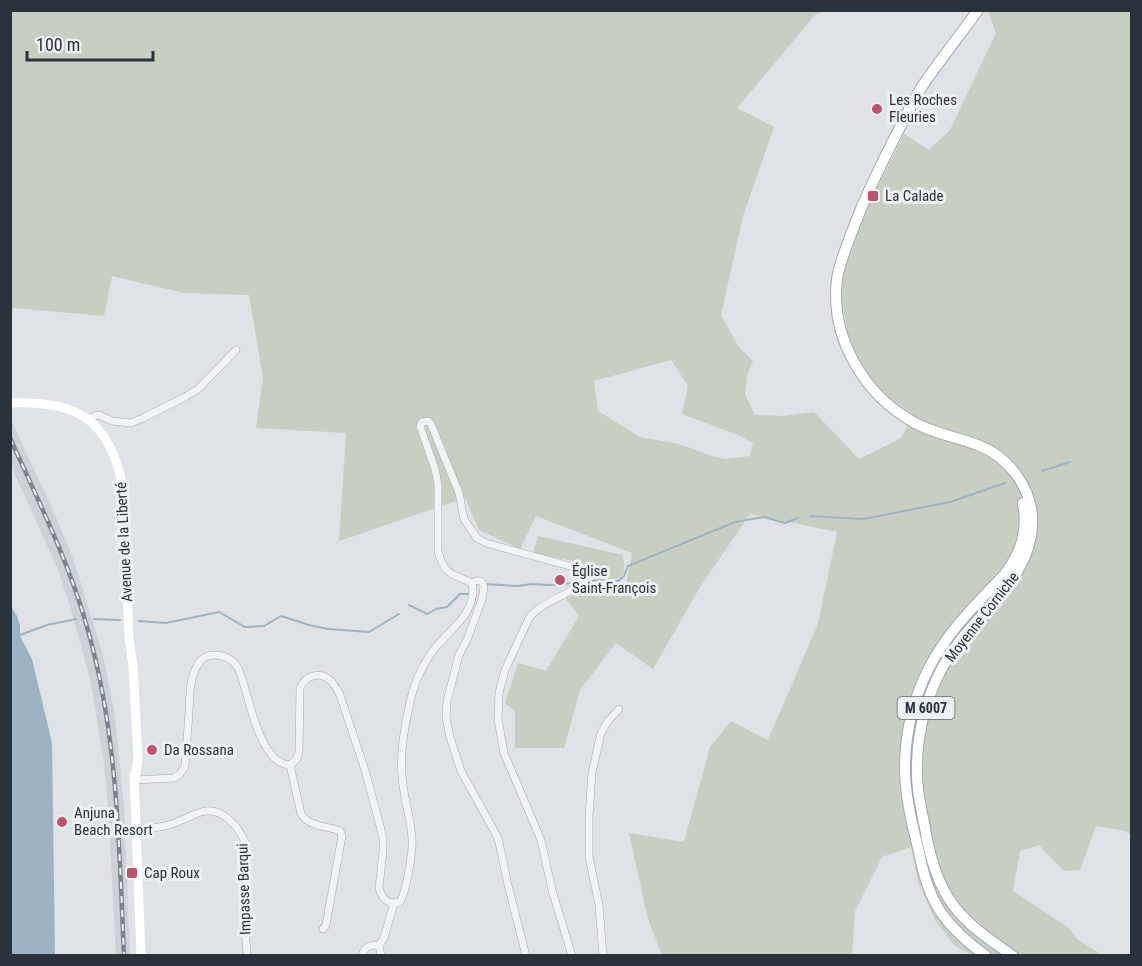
<svg xmlns="http://www.w3.org/2000/svg" width="1142" height="966" font-family="'Roboto Condensed',sans-serif">
	<style>
		.built { fill: #cdd2d7 }
		.green { fill: #c6cfc1; fill-rule: evenodd }
		.water { fill: #9eb3c2 }
		.lines { fill: none; stroke-linecap: round; stroke-linejoin: round }
		.stream { stroke: #9eb3c2; stroke-width: 2 }
		.minor-casing { stroke: #a5aaaf; stroke-width: 8 }
		.primary-casing { stroke: #a0a8b0; stroke-width: 12 }
		.minor { stroke: #f1f3f5; stroke-width: 7 }
		.secondary { stroke: #fff; stroke-width: 9 }
		.primary { stroke: #fff; stroke-width: 10 }
		.rail-casing { stroke: #7a838e; stroke-width: 4.5 }
		.rail { stroke: #eef1f4; stroke-width: 2; stroke-dasharray: 7; stroke-linecap: butt }
		.poi-dot { fill: #bd526c; stroke: #eef1f4; stroke-width: 2 }
		.labels { text-anchor: middle; dominant-baseline: central; stroke-width: 6; stroke-linejoin: round; paint-order: stroke }
		.shield { fill: #eef1f4; stroke: #656b72; stroke-width: 1.5 }
		.shield-label { font-size: 14px; font-weight: bold; fill: #2a323b }
		.poi-label { font-size: 15px; fill: #2a323b; stroke: #eef1f4; text-anchor: start }
		.street-label { font-size: 15px; fill: #2a323b; stroke: #eef1f4 }
	</style>
	<rect width="100%" height="100%" fill="#dfe2e6"/>
	<!-- built -->
	<path class="built" d="M11 420 53 510 73 558 103 655 114 710 124 806 130 955H116L108 805 104 764 91 683 71 609 57 567 11 466Z"/>
	<!-- green -->
	<path class="green" d="M10 11H823L815 15 737 108 774 127 743 216 721 315 738 346 753 361 747 375 745 394 755 415 782 416 814 412 859 459 901 438 914 415 889 399 869 376 856 355 847 331 842 302 843 275 863 216 904 134 929 150 950 130 996 33 988 11H1131V835L1125 831 1096 826 1080 870 1064 871 1039 845 1020 851 1013 891 1069 928 1077 939 1102 955H972L955 946 935 920 918 882 911 847 882 857 855 911 852 955H662L648 919 629 833 684 842 710 747 731 721 768 740 818 624 837 532 750 514 700 587 653 669 616 643 580 690 564 748H515V711L505 703 518 663 546 671 579 616 566 599 588 583 626 585 632 553 536 516 520 549 479 530 465 498 339 541 346 433 256 428 263 378 249 295 184 293 112 276 104 316 13 308 11 316ZM671 360 688 386 682 414 738 435 753 443 750 456 725 459 712 456 679 444 640 437 598 411 594 381Z
		M538 536 623 555C623 560 625 566 624 571 620 585 600 577 591 575L588 566 578 562 533 553Z"/>
	<!-- water -->
	<path class="water" d="M11 606 17 616 20 625V636L32 659 52 743 55 955H11Z"/>
	<g class="lines">
		<!-- stream -->
		<path class="stream" d="M1042 471 1070 462
			M810 516 863 519 950 502 1005 483
			M590 581 600 580 618 581 624 576 628 566 735 522 764 517 785 523 798 518
			M485 584 517 586 532 584 550 585 574 583
			M409 605 427 614 436 609 447 607 460 594H470
			M94 619 120 620
			M139 621 166 623 219 612 245 627 264 626 281 616 309 625 328 629 369 632 399 614
			M20 635 47 625 76 619"/>
		<defs>
			<path id="minor" d="M89 420 94 416 99 415 112 421 131 423 143 418 185 397 198 389 236 350
				M472 583C451 573 445 576 438 551V485L435 469 420 426 422 422 428 421 431 424 459 493 464 519 477 538 486 543 577 568 583 577 582 582C567 597 542 601 529 618L505 670 499 693 498 720 504 753 541 840 552 890 572 956
				M290 765 301 814C309 827 328 826 340 831L342 836 326 925 323 929
				M135 780 174 778 180 774 185 767C186 748 188 730 189 712 190 697 189 680 197 666 200 659 207 655 215 655 225 655 233 660 238 668 241 673 242 680 244 685 251 708 262 764 290 765L296 760 299 753 300 688C306 674 322 671 332 682 335 686 338 691 340 695L365 770 380 826 383 838V852L379 888C382 900 389 905 400 902 405 893 406 885 408 875 410 864 413 851 412 839 411 818 403 797 402 775 400 753 404 729 409 707 413 686 422 665 435 648 451 629 478 611 472 583 476 580 478 580 482 582L484 587 482 599 467 640 459 655 447 701 446 717 450 737 461 771 498 838 508 885 526 956
				M137 829C146 829 156 828 165 826 178 823 189 816 201 812 222 806 238 826 245 842V931L247 952
				M379 945 384 938 394 903
				M362 956C364 946 370 945 379 945L381 956
				M603 956 599 905 589 857V816L592 773 601 733 608 721 619 709"/>
			<path id="primary" d="M978 10C960 35 941 59 923 85 913 101 905 118 896 135 882 163 868 190 857 219 850 237 840 260 837 279 830 338 864 395 915 423 935 434 958 437 980 446 1008 457 1030 486 1032 516 1036 576 978 611 949 656 929 688 917 728 917 766 916 787 921 808 925 828 929 853 935 877 949 899 965 924 989 939 1013 956
				M986 956C967 942 947 925 936 904 926 886 922 867 918 848 911 820 904 790 905 762 906 731 914 698 928 670 946 633 977 603 1005 574 1022 551 1028 531 1023 503"/>
		</defs>
		<!-- minor casing -->
		<use href="#minor" class="minor-casing"/>
		<!-- primary casing -->
		<use href="#primary" class="primary-casing"/>
		<!-- minor -->
		<use href="#minor" class="minor"/>
		<!-- secondary -->
		<path class="secondary" d="M10 403C78 400 110 420 123 488L129 637 133 667 138 757 135 780
			M134 775 141 956"/>
		<!-- primary -->
		<use href="#primary" class="primary"/>
		<defs>
			<path id="rail" d="M10 438C38 500 69 562 87 627 118 734 119 846 124 956"/>
		</defs>
		<!-- rail casing -->
		<use href="#rail" class="rail-casing"/>
		<!-- rail -->
		<use href="#rail" class="rail"/>
	</g>
	<!-- markers -->
	<g class="poi-dot">
		<circle cx="877" cy="109" r="6"/>
		<rect x="867" y="190" width="12" height="12" rx="3"/>
		<circle cx="560" cy="580" r="6"/>
		<circle cx="152" cy="750" r="6"/>
		<circle cx="62" cy="822" r="6"/>
		<rect x="126" y="867" width="12" height="12" rx="3"/>
	</g>
	<g class="labels">
		<!-- shield labels -->
		<rect class="shield" x="897.5" y="697" width="57" height="22" rx="4.5"/>
		<g class="shield-label">
			<text x="926" y="708">M 6007</text>
		</g>
		<!-- poi labels -->
		<g class="poi-label">
			<text x="889" y="100">Les Roches<tspan x="889" dy="17">Fleuries</tspan></text>
			<text x="885" y="196">La Calade</text>
			<text x="572" y="571">Église<tspan x="572" dy="17">Saint-François</tspan></text>
			<text x="164" y="750">Da Rossana</text>
			<text x="74" y="813">Anjuna<tspan x="74" dy="17">Beach Resort</tspan></text>
			<text x="144" y="873">Cap Roux</text>
		</g>
		<!-- street labels -->
		<g class="street-label">
			<text transform="translate(124 542) rotate(-93)">Avenue de la Liberté</text>
			<text transform="translate(982 617) rotate(-52)">Moyenne Corniche</text>
			<text transform="translate(244 889) rotate(-92)">Impasse Barqui</text>
		</g>
	</g>
	<!-- border -->
	<rect width="1142" height="966" fill="none" stroke="#2a323b" stroke-width="24"/>
	<!-- scale -->
	<path d="M27 51v9h126v-9" fill="none" stroke="#2a323b" stroke-width="3"/>
	<text x="36" y="51" font-size="18" fill="#2a323b" stroke="#eef1f4" stroke-width="4.5" paint-order="stroke">100 m</text>
</svg>
